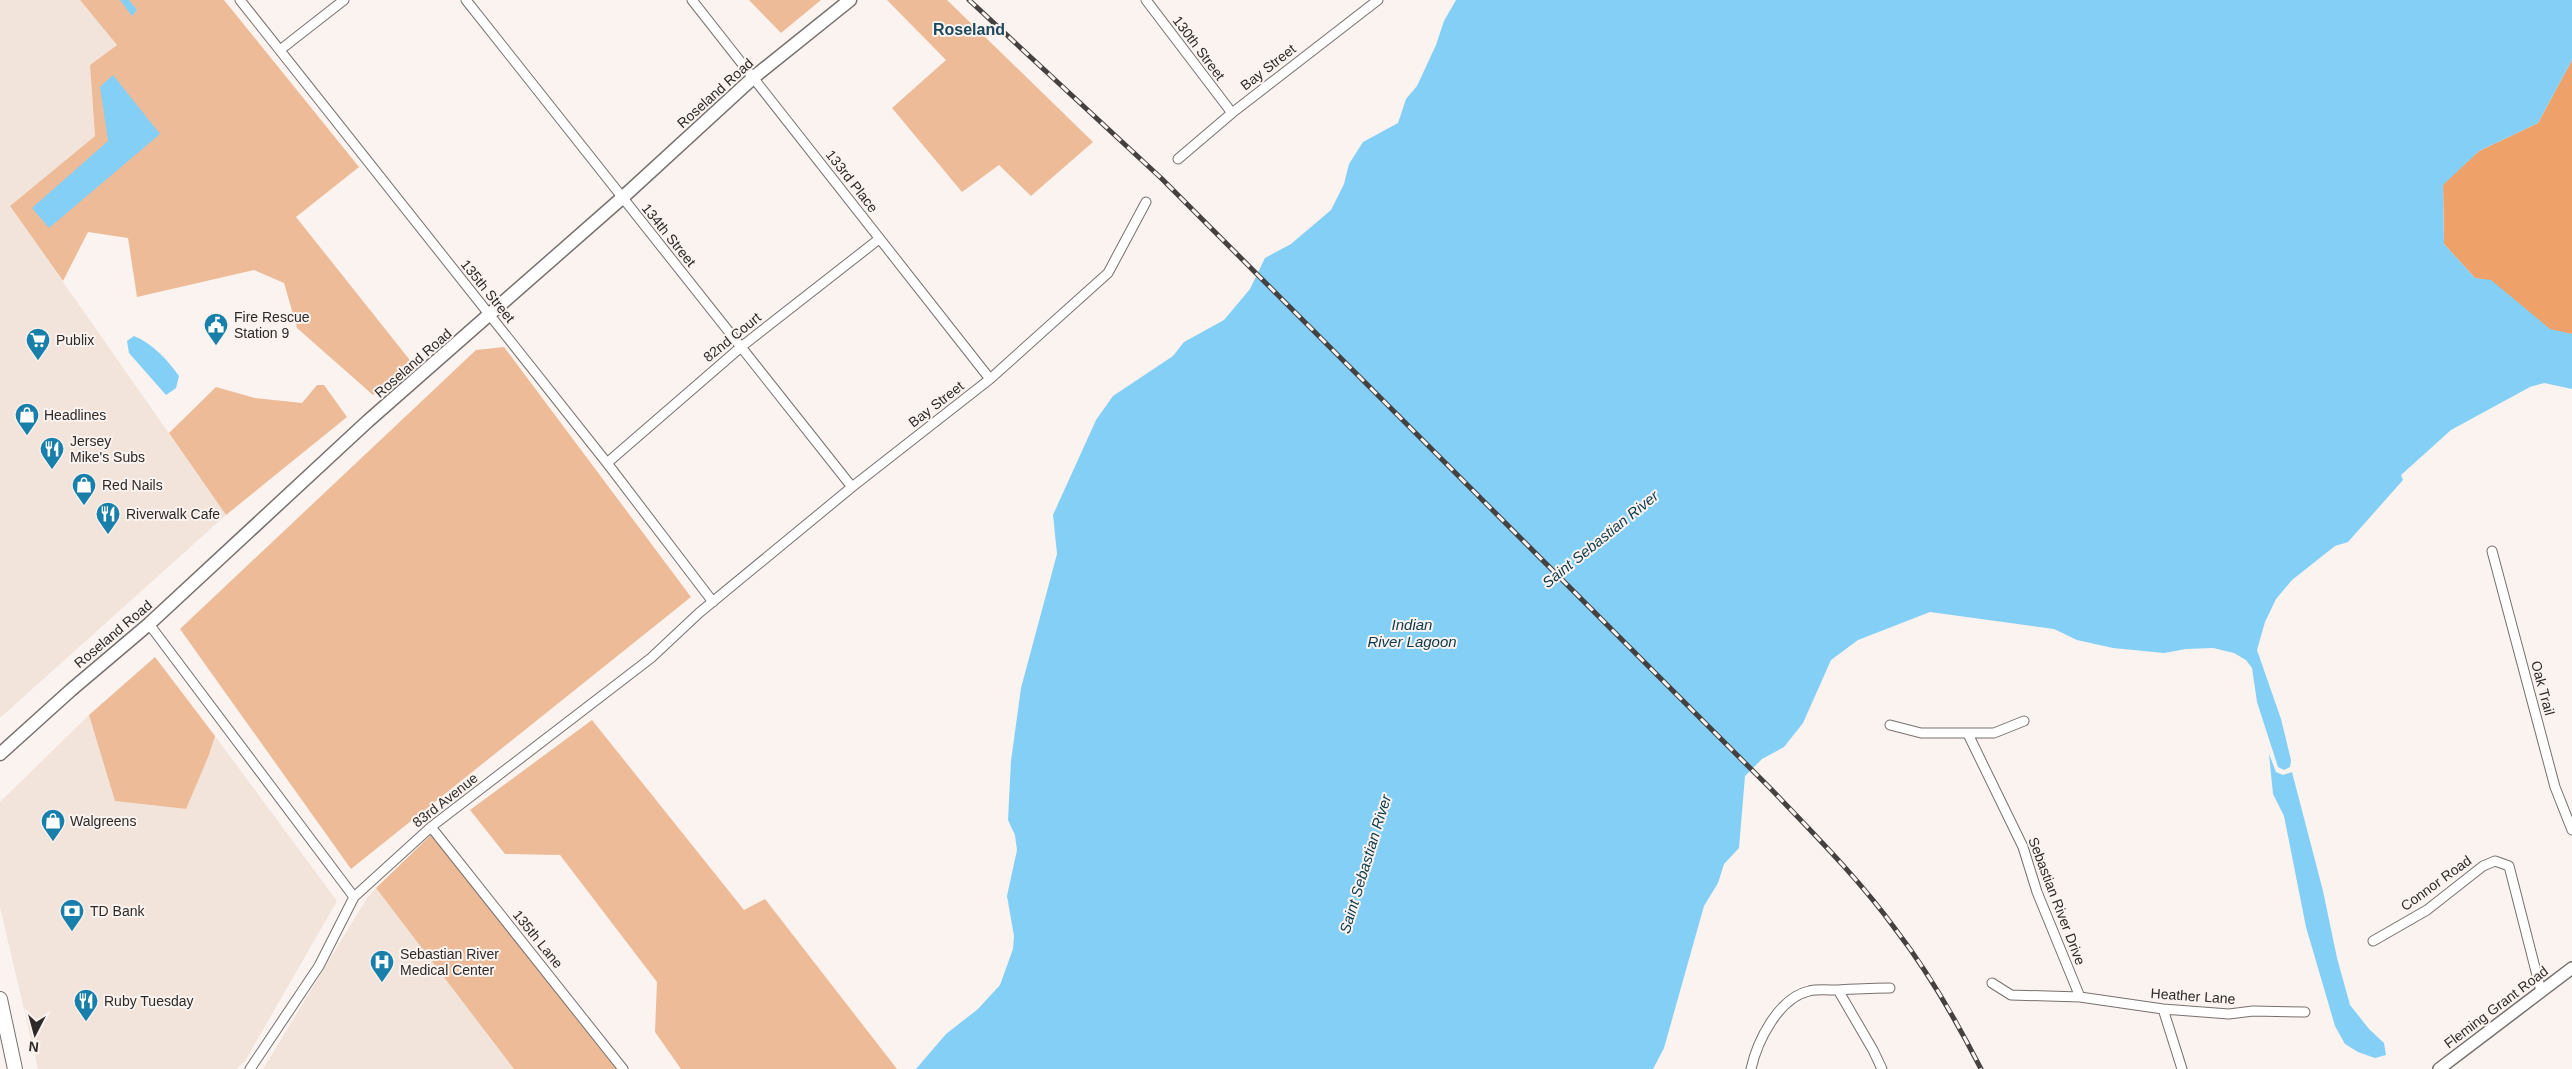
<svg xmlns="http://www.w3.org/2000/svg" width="2572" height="1069" font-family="Arial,sans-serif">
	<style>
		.built { fill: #f2e4db }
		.green { fill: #edbb98 }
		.forest { fill: #eea26a }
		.water { fill: #84cff6 }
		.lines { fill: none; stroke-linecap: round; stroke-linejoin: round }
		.minor-casing { stroke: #77716d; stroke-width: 11 }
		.tertiary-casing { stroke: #77716d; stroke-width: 14 }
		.secondary-casing { stroke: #77716d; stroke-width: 15 }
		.primary-casing { stroke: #77716d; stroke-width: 16 }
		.minor { stroke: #fff; stroke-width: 9 }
		.tertiary { stroke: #fff; stroke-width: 11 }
		.secondary { stroke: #fff; stroke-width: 12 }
		.primary { stroke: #fff; stroke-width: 14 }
		.rail-casing { stroke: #444140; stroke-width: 5 }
		.rail { stroke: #faf3ef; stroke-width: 3; stroke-dasharray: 9; stroke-linecap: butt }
		.labels { text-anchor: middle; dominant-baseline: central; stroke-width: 4; stroke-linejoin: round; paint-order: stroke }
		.street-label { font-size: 14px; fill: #2d2a29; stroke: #faf3ef }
		.poi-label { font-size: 14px; fill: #2d2a29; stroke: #faf3ef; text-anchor: start }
		.water-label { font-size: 15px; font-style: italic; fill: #0c394c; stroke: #faf3ef }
		.quarter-label { font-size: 16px; font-weight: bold; fill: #1c485d; stroke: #faf3ef }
	</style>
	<rect width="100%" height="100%" fill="#faf3ef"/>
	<!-- built -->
	<path class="built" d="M0 0H80L117 45 90 65 95 136 10 206 226 515 0 718Z
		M89 715 115 801 185 809 209 755 215 736 337 901 245 1061 236 1069H38L0 907V802Z
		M376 888 514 1069H263L367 898Z"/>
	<!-- green -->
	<path class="green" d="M80 0H224L359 167 296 217 413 364 373 395 297 328 284 283 254 270 137 297 128 238 88 232 63 281 10 206 95 136 90 65 117 45Z
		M749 0H821L781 33Z
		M887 0H947L1093 142 1031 196 999 165 962 192 892 108 946 60Z
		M504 347 691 597 351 869 180 629 476 350Z
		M317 385H324L347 417 226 515 169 433 216 387 255 398 302 403Z
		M155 657 215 736 209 755 186 809 115 801 89 715Z
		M592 720 744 910 765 899 897 1069H681L655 1032 657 982 560 855 505 854 470 810Z
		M433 833 617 1069H514L376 888Z"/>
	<!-- forest -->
	<path class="forest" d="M2572 60V334L2550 330 2491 281 2475 278 2444 244 2443 184 2479 151 2538 123Z"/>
	<!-- water -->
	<path class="water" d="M120 0H129L137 10 132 16Z
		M1456 0H2572V60L2538 123 2479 151 2443 185 2444 244 2475 278 2491 280 2550 329 2572 334V389L2544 383 2530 387 2451 430 2401 475 2403 480 2348 542 2335 546 2292 580 2276 599 2265 622 2257 650 2281 719 2291 760 2290 767 2284 770 2278 767 2257 702 2252 668 2246 660 2234 653 2213 648 2186 649 2164 653 2113 648 2077 640 2054 629 1930 612 1858 640 1831 660 1803 723 1784 747 1762 759 1745 776 1739 848 1724 864 1718 883 1704 906 1664 1048 1653 1069H916L946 1034 978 1009 1000 985 1013 949 1014 936 1007 896 1017 850 1015 835 1008 820 1011 761 1021 688 1057 554 1053 515 1096 420 1113 396 1173 356 1184 342 1224 320 1250 289 1265 258 1291 244 1331 210 1344 184 1349 164 1363 142 1398 123 1406 99 1417 86 1436 45 1444 21Z
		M113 75 160 134 49 228 32 208 108 141 100 87Z
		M134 336C153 344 167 359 179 376L176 388 166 395 129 353 127 341Z
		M2269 754 2276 772 2283 775 2292 772 2323 891 2337 958 2350 1005 2369 1029 2384 1043 2386 1055 2375 1058 2358 1052 2345 1044 2335 1026 2306 927 2284 816 2273 794Z"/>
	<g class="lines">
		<defs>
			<path id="minor" d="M240 0 607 463 713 602
				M466 0 852 487
				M692 0 990 379
				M1146 0 1232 113
				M280 50 344 0
				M1178 159 1232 113 1378 0
				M607 463 741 347 879 239
				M2492 551 2555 787 2572 830
				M149 624 354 897
				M1890 725 1921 733H1994L2024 721
				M1968 734 2023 847 2037 892 2080 997
				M431 827 623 1069
				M2373 941 2427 910 2483 866 2495 861 2509 866 2541 991
				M1992 983 2011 995 2080 997 2163 1009 2229 1014 2253 1011 2305 1012
				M1838 990 1873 1050 1882 1069
				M2163 1009 2182 1069
				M250 1069 319 966 354 897 431 827 651 658 699 613 852 487 990 379 1108 273 1146 202
				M1751 1069C1757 1042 1778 998 1809 991 1817 989 1828 990 1836 990 1855 989 1872 988 1890 988"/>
			<path id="tertiary" d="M2439 1069 2572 968"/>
			<path id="secondary" d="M0 754 71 690 149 624 368 421 622 198 754 77 850 0"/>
			<path id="primary" d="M0 999 15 1069"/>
		</defs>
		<!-- minor casing -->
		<use href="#minor" class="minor-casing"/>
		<!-- tertiary casing -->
		<use href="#tertiary" class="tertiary-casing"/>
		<!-- secondary casing -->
		<use href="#secondary" class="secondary-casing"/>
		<!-- primary casing -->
		<use href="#primary" class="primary-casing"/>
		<!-- minor -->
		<use href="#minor" class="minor"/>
		<!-- tertiary -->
		<use href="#tertiary" class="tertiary"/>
		<!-- secondary -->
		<use href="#secondary" class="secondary"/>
		<!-- primary -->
		<use href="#primary" class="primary"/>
		<defs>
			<path id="rail" d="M969 0 1161 178 1770 788C1814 834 1859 879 1896 930 1929 973 1956 1020 1981 1069"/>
		</defs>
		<!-- rail casing -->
		<use href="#rail" class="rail-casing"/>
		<!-- rail -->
		<use href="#rail" class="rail"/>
	</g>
	<!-- icons -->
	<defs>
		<symbol id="civic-pin" viewBox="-11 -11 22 30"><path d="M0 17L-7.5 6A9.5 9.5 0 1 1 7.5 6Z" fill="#177fa9" stroke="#faf3ef"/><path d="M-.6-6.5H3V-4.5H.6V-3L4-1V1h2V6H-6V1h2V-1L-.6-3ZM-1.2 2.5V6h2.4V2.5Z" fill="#fff"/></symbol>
		<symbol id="supermarket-pin" viewBox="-11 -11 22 30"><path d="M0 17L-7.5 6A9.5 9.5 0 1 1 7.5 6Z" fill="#177fa9" stroke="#faf3ef"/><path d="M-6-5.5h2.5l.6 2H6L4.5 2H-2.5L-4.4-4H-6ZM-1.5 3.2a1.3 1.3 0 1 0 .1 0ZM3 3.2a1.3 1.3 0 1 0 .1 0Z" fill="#fff"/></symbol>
		<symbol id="shop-pin" viewBox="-11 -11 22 30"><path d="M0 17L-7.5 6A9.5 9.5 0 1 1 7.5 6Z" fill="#177fa9" stroke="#faf3ef"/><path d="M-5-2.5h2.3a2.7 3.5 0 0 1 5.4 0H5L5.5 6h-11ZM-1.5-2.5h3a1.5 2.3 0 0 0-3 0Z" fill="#fff"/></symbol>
		<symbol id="restaurant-pin" viewBox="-11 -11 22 30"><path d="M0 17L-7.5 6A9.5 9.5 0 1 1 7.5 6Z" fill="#177fa9" stroke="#faf3ef"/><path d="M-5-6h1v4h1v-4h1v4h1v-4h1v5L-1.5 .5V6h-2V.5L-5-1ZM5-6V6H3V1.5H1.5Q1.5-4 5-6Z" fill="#fff"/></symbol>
		<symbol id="bank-pin" viewBox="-11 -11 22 30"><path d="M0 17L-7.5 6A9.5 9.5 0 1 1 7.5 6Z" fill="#177fa9" stroke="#faf3ef"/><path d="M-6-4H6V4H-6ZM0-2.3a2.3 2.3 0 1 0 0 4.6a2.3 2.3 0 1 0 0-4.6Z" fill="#fff"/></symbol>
		<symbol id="hospital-pin" viewBox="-11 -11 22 30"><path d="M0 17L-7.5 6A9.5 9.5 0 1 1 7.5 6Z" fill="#177fa9" stroke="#faf3ef"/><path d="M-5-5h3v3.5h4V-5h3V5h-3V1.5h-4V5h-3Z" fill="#fff"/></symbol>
	</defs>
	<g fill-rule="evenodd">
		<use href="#civic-pin" x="202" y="311" width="28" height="38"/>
		<use href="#supermarket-pin" x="24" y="326" width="28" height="38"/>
		<use href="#shop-pin" x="13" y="401" width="28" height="38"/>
		<use href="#restaurant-pin" x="38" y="435" width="28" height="38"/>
		<use href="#shop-pin" x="70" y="471" width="28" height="38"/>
		<use href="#restaurant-pin" x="94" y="500" width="28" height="38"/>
		<use href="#shop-pin" x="39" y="807" width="28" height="38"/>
		<use href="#bank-pin" x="58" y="897" width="28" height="38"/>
		<use href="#hospital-pin" x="368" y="948" width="28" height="38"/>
		<use href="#restaurant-pin" x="72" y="987" width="28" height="38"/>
	</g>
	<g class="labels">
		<!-- street labels -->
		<g class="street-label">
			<text transform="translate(1199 48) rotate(53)">130th Street</text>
			<text transform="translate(1268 67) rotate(-38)">Bay Street</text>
			<text transform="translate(715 93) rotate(-42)">Roseland Road</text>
			<text transform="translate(852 181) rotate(52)">133rd Place</text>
			<text transform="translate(669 235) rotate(51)">134th Street</text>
			<text transform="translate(488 291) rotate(51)">135th Street</text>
			<text transform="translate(732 337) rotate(-39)">82nd Court</text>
			<text transform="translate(413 363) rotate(-41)">Roseland Road</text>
			<text transform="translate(936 404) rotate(-38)">Bay Street</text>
			<text transform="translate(113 634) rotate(-40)">Roseland Road</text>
			<text transform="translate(2543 688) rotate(75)">Oak Trail</text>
			<text transform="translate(445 800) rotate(-38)">83rd Avenue</text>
			<text transform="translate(2436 883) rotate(-36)">Connor Road</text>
			<text transform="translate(2057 901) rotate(69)">Sebastian River Drive</text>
			<text transform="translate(538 939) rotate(51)">135th Lane</text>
			<text transform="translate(2193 996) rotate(4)">Heather Lane</text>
			<text transform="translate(2496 1007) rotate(-37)">Fleming Grant Road</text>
		</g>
		<!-- poi labels -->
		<g class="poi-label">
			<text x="234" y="317">Fire Rescue<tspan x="234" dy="16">Station 9</tspan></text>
			<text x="56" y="340">Publix</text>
			<text x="44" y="415">Headlines</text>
			<text x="70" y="441">Jersey<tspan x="70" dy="16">Mike's Subs</tspan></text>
			<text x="102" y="485">Red Nails</text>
			<text x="126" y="514">Riverwalk Cafe</text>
			<text x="70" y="821">Walgreens</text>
			<text x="90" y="911">TD Bank</text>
			<text x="400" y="954">Sebastian River<tspan x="400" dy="16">Medical Center</tspan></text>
			<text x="104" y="1001">Ruby Tuesday</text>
		</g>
		<!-- water labels -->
		<g class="water-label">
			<text transform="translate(1600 539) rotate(-39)">Saint Sebastian River</text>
			<text x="1412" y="624">Indian<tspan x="1412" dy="17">River Lagoon</tspan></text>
			<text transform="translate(1365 864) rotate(-73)">Saint Sebastian River</text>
		</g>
		<!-- quarter labels -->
		<g class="quarter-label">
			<text x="969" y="29">Roseland</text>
		</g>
	</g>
	<!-- north arrow -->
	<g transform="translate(35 1034) rotate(186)" stroke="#faf3ef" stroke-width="4" paint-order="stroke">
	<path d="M0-4L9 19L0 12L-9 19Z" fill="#2d2a29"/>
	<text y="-8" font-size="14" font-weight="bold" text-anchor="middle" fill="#2d2a29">N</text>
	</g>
</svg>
